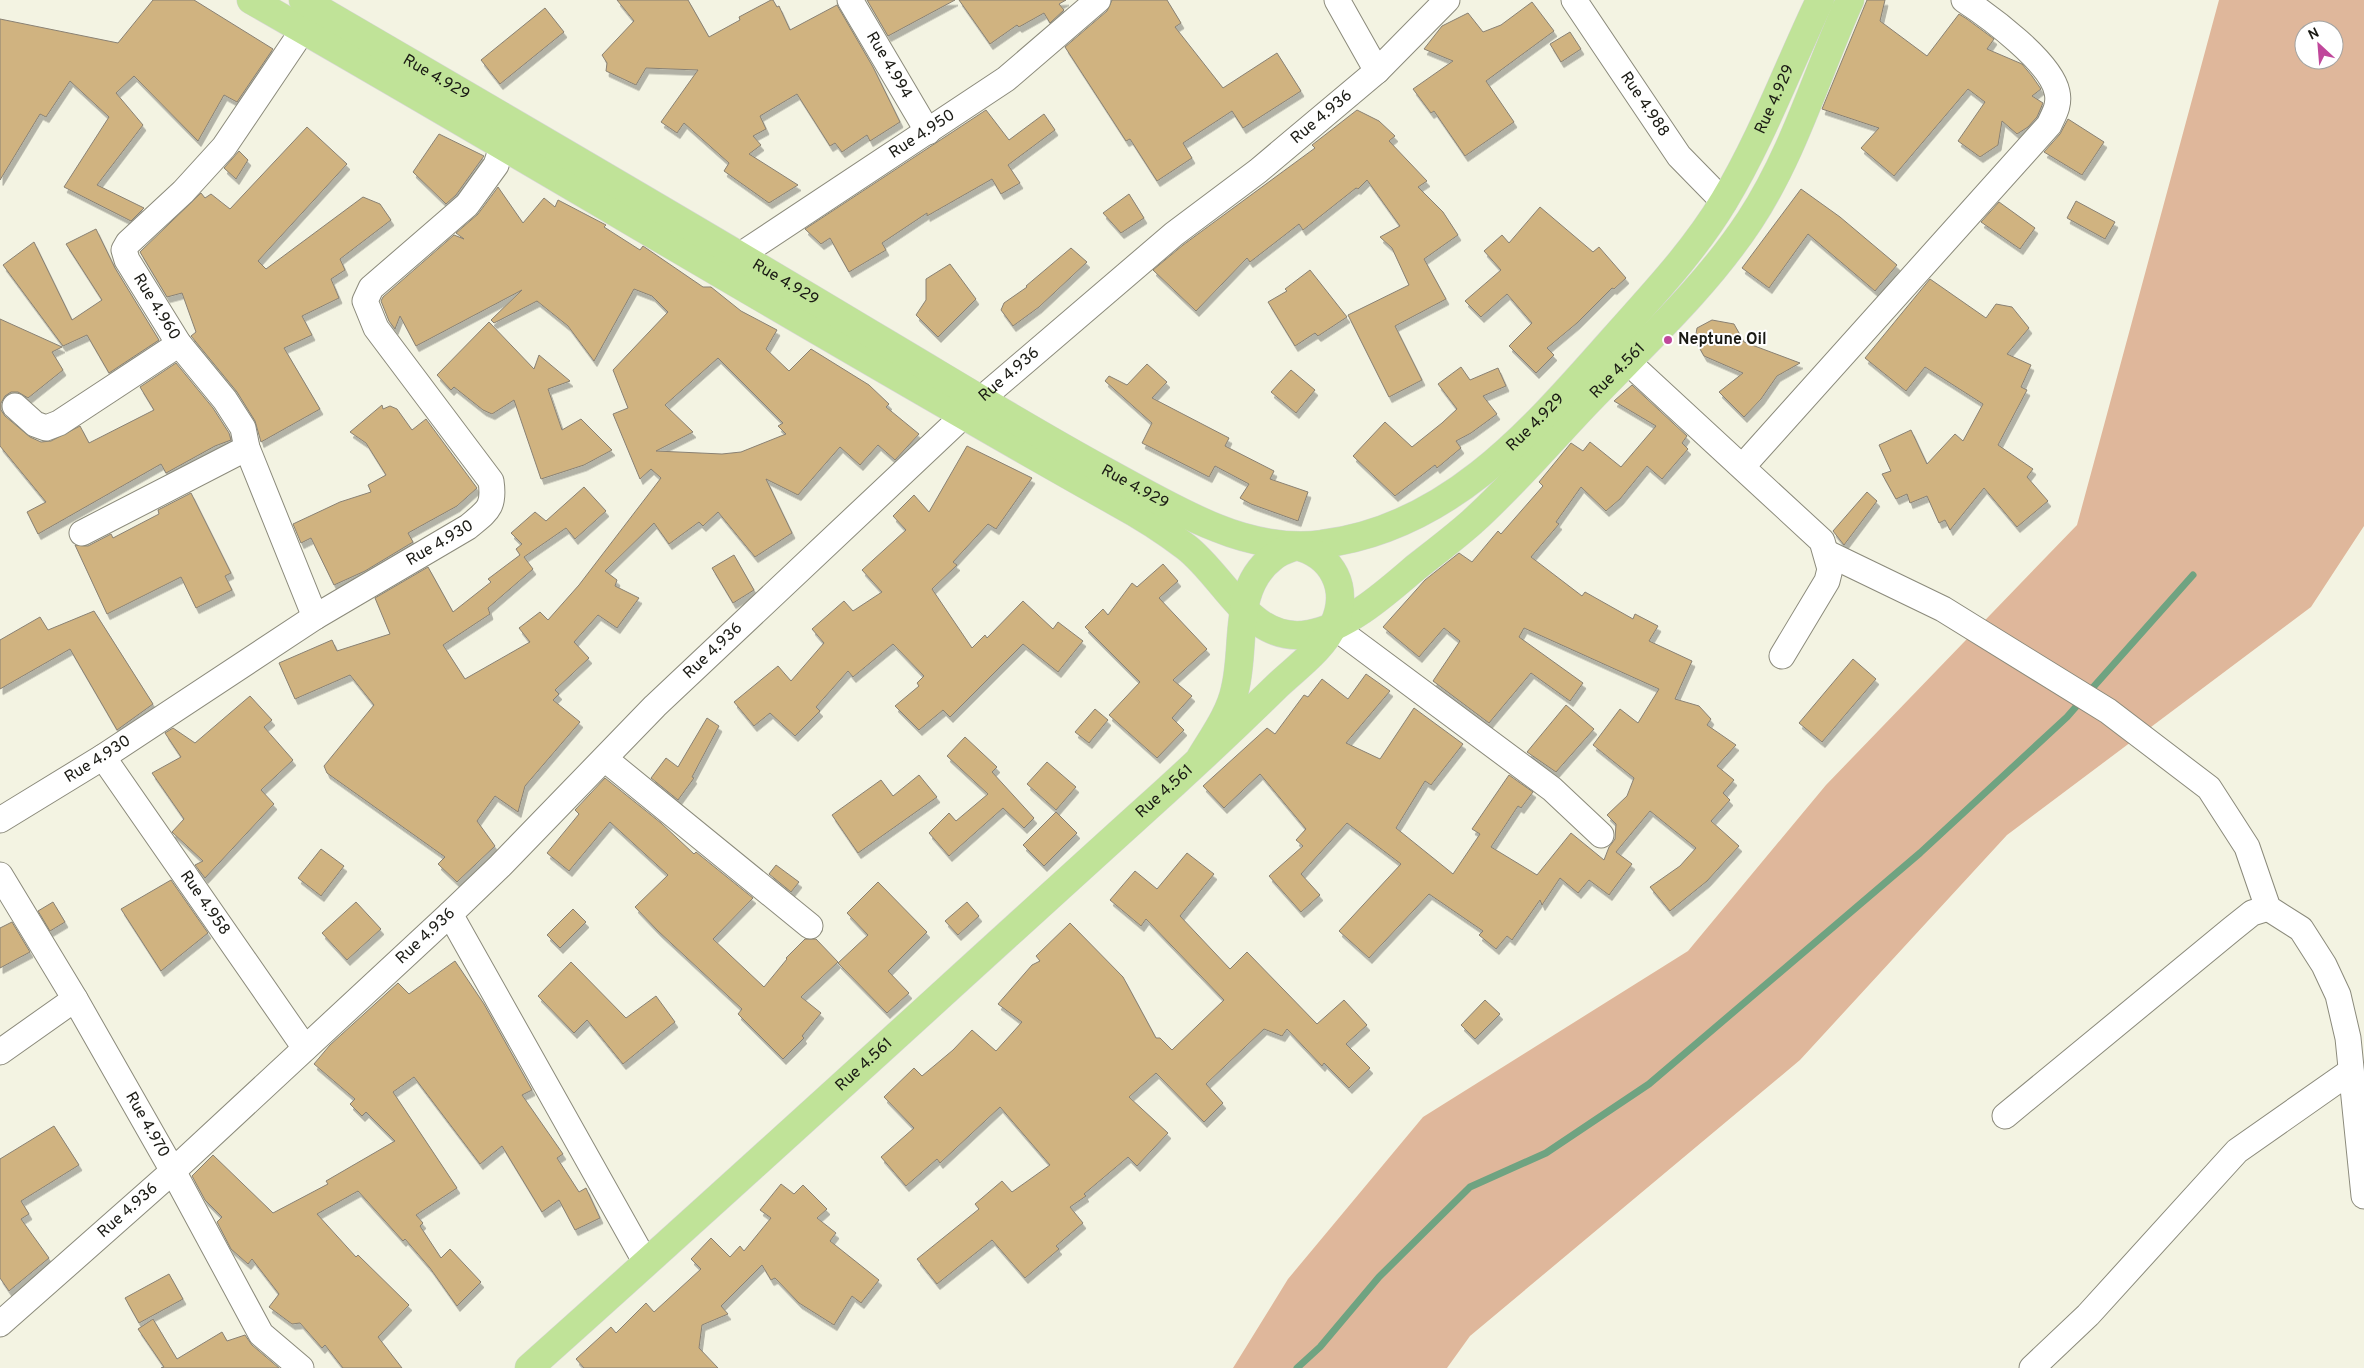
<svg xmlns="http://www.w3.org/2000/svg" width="2364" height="1368" font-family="Overpass,sans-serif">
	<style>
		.green { fill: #dfb79b; fill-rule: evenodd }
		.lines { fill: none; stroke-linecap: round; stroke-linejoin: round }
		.stream { stroke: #6fa381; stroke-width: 7 }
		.building { fill: #d0b380; stroke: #898173; fill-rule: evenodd; filter: url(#shadow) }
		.minor-casing { stroke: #8b8a7b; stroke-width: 27 }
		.major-casing { stroke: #d6d6d5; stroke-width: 29 }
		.minor { stroke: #fff; stroke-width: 25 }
		.major { stroke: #c0e398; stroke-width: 28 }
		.poi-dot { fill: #c0479b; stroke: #fff; stroke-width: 2 }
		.labels { text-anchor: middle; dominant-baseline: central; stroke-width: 4; stroke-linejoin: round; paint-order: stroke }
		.street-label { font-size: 16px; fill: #1a1a14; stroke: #fff }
		.poi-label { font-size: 16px; font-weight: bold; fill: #1a1a14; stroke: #fff; text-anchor: start }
	</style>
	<defs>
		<filter id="shadow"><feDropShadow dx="3" dy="5.5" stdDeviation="0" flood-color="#0004"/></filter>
	</defs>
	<rect width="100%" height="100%" fill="#f3f3e2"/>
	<!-- green -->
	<path class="green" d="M2219 0H2364V526L2311 607 2007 835 1800 1060 1470 1336 1447 1368H1233L1288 1279 1423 1117 1688 951 1826 785 2077 525ZM2304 30H2334V60H2304Z"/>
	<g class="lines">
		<!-- stream -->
		<path class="stream" d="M2088 693 2193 575
			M1297 1368 1320 1347 1379 1277 1470 1187 1546 1153 1649 1084 1920 853 2067 717 2081 701"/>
	</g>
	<!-- building -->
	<path class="building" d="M153 0H194L273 49 237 102 224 95 198 141 134 76 116 93 143 125 97 185 144 208 131 221 64 187 109 117 70 81 46 117 40 114 0 180V19L118 43Z
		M617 0H688L709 37 740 20 739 17 771 0H773L777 7 779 6 790 30 837 5 873 67 900 122 870 141 867 135 842 152 835 143 830 146 797 94 760 116 766 129 753 136 761 145 749 154 798 185 769 203 724 171 729 163 684 123 677 133 661 122 698 70 646 68 636 85 606 71 607 63 602 55 634 21Z
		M867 0H955L888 36Z
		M959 0H1066L1059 4 1064 10 1050 23 1044 13 1019 27 1017 25 990 44Z
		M1112 0H1167L1181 23 1175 27 1223 88 1277 53 1301 91 1243 128 1232 111 1183 143 1192 158 1157 181 1130 139 1126 141 1065 47 1107 11Z
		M1867 0H1885L1880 21 1927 56 1959 14 1967 19 1994 39 1987 49 2022 64 2032 76 2041 89 2032 96 2043 103 2037 117 2028 127 2017 134 2002 121 1998 145 1980 157 1958 141 1985 102 1968 89 1894 176 1861 148 1879 128 1822 109Z
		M1532 2 1554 31 1486 81 1514 122 1465 156 1434 111 1431 113 1413 89 1453 61 1424 49 1442 26 1468 13 1483 32 1501 25Z
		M545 8 564 32 500 84 481 60Z
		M1570 32 1581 49 1561 62 1550 44Z
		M986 110 1009 140 1044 114 1055 130 1008 165 1020 183 1001 194 992 179 927 216V213L882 243 886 250 849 272 830 238 821 244 805 229Z
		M1357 110 1379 121 1395 136 1389 141 1427 181 1418 187 1443 212 1458 235 1424 259 1446 299 1395 326 1422 380 1389 397 1348 315 1409 285 1392 248 1380 237 1400 226 1367 180 1358 189 1356 188 1303 230 1299 224 1250 262 1247 258 1196 311 1153 270 1183 245 1315 148 1312 145Z
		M2068 119 2104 142 2082 175 2044 152 2060 134Z
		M307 127 347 164 258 261 266 269 363 197 380 204 391 220 340 259 345 270 331 279 339 298 302 316 312 335 284 348 320 409 261 442 255 421 237 392 191 336 196 332 182 293 167 297 140 252 201 193 205 198 211 194 230 209Z
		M439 134 484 156 456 195 446 204 413 172Z
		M239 151 248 160 236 179 224 168Z
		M498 187 523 223 544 198 555 207 558 200 606 225 604 227 640 250 643 246 703 287H711L741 311 777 330 766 349 789 371 811 349 869 385 889 404 886 407 919 434 895 460 878 445 860 465 840 447 798 495 766 479 792 533 755 557 718 512 703 526 699 522 669 544 654 523 605 571 617 580 615 586 639 598 617 628 598 615 574 642 589 658 555 690 559 694 553 700 580 722 525 786 518 812 495 796 477 821 495 846 457 882 438 864 445 857 327 773 324 766 374 705 350 675 295 699 279 663 332 640 337 651 390 634 375 598 428 567 453 612 491 582 488 579 520 555 516 549 522 544 511 533 535 512 546 521 584 487 606 511 575 539 566 528 524 557 533 569 488 608 490 614 443 645 465 679 530 642 519 628 540 612 548 620 579 585 661 478 651 469 640 479 613 414 628 408 613 370 668 312 652 296 634 289 594 361 568 326 537 301 494 323 491 320 522 290 416 346 400 316 395 329 389 321 381 301 383 297 454 235 464 239 456 233 478 214ZM718 358 783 423 778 426 786 434 741 452 722 454 656 451 693 432 665 405Z
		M1801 189 1840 217 1897 265 1875 291 1808 234 1769 288 1742 268Z
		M1129 194 1144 218 1121 233 1103 213Z
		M2076 201 2115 222 2105 239 2067 218Z
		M1999 202 2035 228 2020 249 1981 222Z
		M1540 207 1593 252 1599 247 1626 278 1614 289 1612 288 1577 323 1547 348 1554 355 1536 373 1509 346 1532 323 1507 294 1481 317 1465 301 1501 270 1484 251 1502 235 1509 243Z
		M96 229 115 268 159 340 109 373 87 335 63 346 3 265 34 242 72 320 102 300 66 244Z
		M1071 248 1087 262 1039 307 1013 326 1001 310 1004 303 1027 287 1026 286Z
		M950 264 976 299 938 337 916 315 926 300V279Z
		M1310 270 1347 317 1318 336 1315 333 1295 346 1268 302 1287 291 1285 289Z
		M1930 279 1986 318 1996 304 2012 307 2029 328 2007 354 2031 365 2021 387 2027 390 1998 445 2033 469 2027 477 2048 501 2017 527 1984 488 1950 530 1945 520 1939 523 1927 496 1910 503 1907 494 1896 499 1882 474 1891 471 1879 445 1911 430 1927 464 1955 434 1963 441 1983 404 1925 367 1906 391 1865 358Z
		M0 319 62 347 52 352 63 370 28 398 18 392H11L5 396 1 403V410L5 416 30 437 41 442 51 441 80 426 89 443 154 410 140 387 176 363 213 408 229 433 231 440 215 446 166 473 161 464 38 534 27 512 46 502 0 446Z
		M1712 320 1734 324 1744 342 1800 363 1777 376 1761 399 1744 417 1719 392 1743 373 1704 356 1695 340 1697 328Z
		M489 322 534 369 539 355 570 381 548 389 562 430 581 419 612 450 584 465 541 479 514 400 492 414 483 410 454 387 451 390 437 375Z
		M1147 364 1167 382 1152 398 1229 438 1225 446 1274 471 1270 479 1308 492 1298 521 1251 504 1240 498 1249 484 1215 466 1209 477 1142 443 1152 423 1105 381 1109 376 1127 385Z
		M1461 367 1470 380 1498 368 1506 386 1483 396 1497 414 1471 433 1456 441 1461 448 1437 468 1435 465 1395 496 1353 456 1385 422 1412 447 1442 423 1457 409 1438 384Z
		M1291 370 1315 390 1296 413 1271 392Z
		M1632 385 1687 436 1682 443 1688 449 1662 479 1647 466 1620 499 1606 511 1581 487 1556 522 1559 524 1531 557 1582 596 1585 592 1633 619 1635 614 1658 626 1649 641 1692 661 1675 699 1699 706 1711 719 1707 725 1736 745 1717 766 1734 780 1723 793 1730 800 1711 821 1739 846 1707 881 1670 911 1650 887 1680 866 1696 848 1650 811 1616 852 1632 864 1609 895 1589 880 1578 893 1560 878 1542 905 1540 900 1512 940 1507 936 1496 949 1479 935 1483 931 1429 894 1369 958 1339 931 1401 864 1347 823 1301 874 1320 895 1301 912 1269 876 1303 846 1296 840 1306 829 1260 774 1224 808 1203 786 1267 728 1275 734 1304 695 1308 697 1322 679 1348 699 1366 674 1390 691 1346 743 1380 759 1414 708 1463 744 1431 785 1425 781 1396 828 1453 874 1480 834 1472 829 1509 775 1533 792 1521 808 1518 806 1491 847 1537 875 1571 833 1604 860 1609 847 1615 839 1616 824 1607 815 1627 796 1634 778 1593 745 1620 709 1638 723 1659 689 1524 628 1519 637 1583 683 1570 701 1531 673 1489 723 1433 681 1460 641 1444 628 1419 657 1383 627 1425 580 1459 553 1472 562 1498 531 1501 534 1543 486 1539 482 1571 443 1583 451 1590 442 1621 467 1656 426 1614 401Z
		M382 405 383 409 390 406 397 409 412 430 426 419 477 488 457 506 408 533 413 542 365 571 334 585 311 538 301 543 293 524 340 502 371 492 368 485 386 475 366 443 350 432Z
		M967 446 1032 478 996 529 988 524 953 562 957 565 932 589 972 648 985 635 987 638 1023 601 1053 629 1058 622 1083 641 1058 672 1023 644 950 717 943 710 919 730 895 706 919 686 917 683 924 676 893 644 853 677 848 671 816 707 820 711 795 736 770 713 754 726 734 702 778 666 791 681 824 643 812 629 844 601 853 611 882 592 862 570 906 530 893 516 914 495 929 512Z
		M1867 492 1877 501 1844 545 1833 531Z
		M191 493 231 573 225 576 232 590 196 608 181 577 107 614 75 545 88 546 111 534 113 538 159 514 158 510Z
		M734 555 754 590 733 603 712 568Z
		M1163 564 1178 581 1159 598 1207 649 1173 680 1192 696 1172 718 1184 730 1157 758 1109 715 1140 682 1085 627 1103 609 1108 615 1132 583 1137 587Z
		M94 611 153 704 117 730 70 649 0 689V640L40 617 48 630Z
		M1853 659 1876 679 1822 742 1799 723Z
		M250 696 272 720 264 727 293 760 261 790 274 804 205 878 195 865 203 861 172 832 184 819 152 773 181 757 165 733 173 728 195 743Z
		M1566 705 1594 729 1556 772 1527 752Z
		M1095 709 1108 720 1089 743 1075 732Z
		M707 718 719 726 692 777 694 778 678 800 651 778 666 758 678 767Z
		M965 737 997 767 992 772 1034 818 1024 828 1003 808 949 856 929 833 949 813 956 821 988 794 947 756Z
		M1047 762 1076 787 1056 810 1027 784Z
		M919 775 937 797 858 853 832 815 881 780 893 796Z
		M605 778 661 823 694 854 696 852 753 898 713 939 764 987 787 959 786 958 805 939H816L838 962 801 997 821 1013 802 1036 804 1038 783 1059 738 1014 742 1009 658 931 635 907 668 875 610 822 569 871 547 853 579 814 575 810Z
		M1056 812 1077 833 1044 866 1023 845Z
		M321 849 344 866 321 896 298 878Z
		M1187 853 1214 874 1180 916 1230 969 1247 952 1317 1024 1344 1000 1367 1025 1346 1044 1370 1068 1349 1088 1324 1063 1322 1066 1287 1029 1282 1036 1264 1029 1206 1084 1223 1103 1204 1122 1156 1073 1129 1097 1168 1133 1137 1166 1128 1157 1084 1194 1086 1196 1070 1207 1083 1223 1056 1246 1059 1249 1025 1278 992 1240 937 1284 917 1259 979 1209 975 1204 1002 1181 1012 1192 1050 1165 1000 1107 940 1163 937 1159 906 1186 881 1157 914 1128 884 1097 914 1068 922 1076 953 1050 972 1030 996 1051 1022 1022 998 1004 1032 965 1040 961 1036 956 1070 923 1123 977 1156 1038H1160L1172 1050 1224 1000 1146 919 1141 926 1110 900 1135 871 1157 889Z
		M776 865 799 882 791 892 769 874Z
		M171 880 208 933 161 971 121 909Z
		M878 882 927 932 888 971 909 993 887 1013 838 963 868 935 847 913Z
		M53 902 65 922 50 931 38 911Z
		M356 902 381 929 347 960 322 933Z
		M967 902 979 916 958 935 945 921Z
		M573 909 586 922 560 948 547 935Z
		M12 922 30 952 0 968V928Z
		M455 961 484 1004 532 1090 522 1095 563 1154 557 1158 579 1192 586 1188 600 1218 575 1230 559 1200 542 1212 502 1146 480 1164 414 1077 393 1092 457 1188 416 1215 423 1223 420 1226 441 1258 450 1249 481 1282 457 1306 430 1268 405 1239 403 1241 358 1191 317 1214 356 1257 358 1255 409 1305 378 1337 402 1368H343L325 1345 322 1348 300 1323 292 1324 269 1307 279 1294 252 1259 248 1264 231 1249 217 1222 222 1217 205 1200 192 1176 213 1155 273 1213 328 1184 326 1181 395 1141 366 1112 362 1116 350 1104 355 1099 314 1064 330 1045 398 983 409 994Z
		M571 962 626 1018 656 996 675 1022 623 1064 587 1020 574 1033 538 996Z
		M1485 1000 1500 1014 1475 1039 1461 1025Z
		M54 1126 79 1165 21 1201 29 1214 21 1219 49 1258 9 1291 0 1278V1159Z
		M781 1184 794 1194 803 1185 827 1209 817 1218 836 1233 830 1241 879 1280 861 1303 852 1296 834 1325 799 1303 775 1278 771 1280 762 1265 721 1306 728 1314 702 1325 699 1348 718 1368H584L576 1359 611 1327 616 1333 646 1303 654 1312 701 1269 691 1259 711 1238 730 1257 740 1246 744 1251 771 1218 760 1210Z
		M169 1274 183 1299 139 1323 125 1298Z
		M153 1319 177 1359 222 1332 227 1341 245 1335 252 1345 279 1368H161L164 1367 138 1329Z"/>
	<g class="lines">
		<defs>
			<g id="minor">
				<path id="s1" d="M850 0 928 132"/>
				<path d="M1337 0 1377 71"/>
				<path id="s2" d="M1574 0 1679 156 1724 202"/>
				<path id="s3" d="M303 30 224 147 183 192 128 243 124 250 127 260 179 344 225 400 243 428 247 448 315 617"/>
				<path id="s4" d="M739 256 1006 79 1098 0"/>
				<path d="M1628 362 1822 541 1830 569 1827 581 1782 656"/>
				<path d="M15 406 35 424 46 428 59 423 179 344"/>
				<path d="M1743 466 2049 125C2054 114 2060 105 2057 92 2051 62 1990 17 1964 0"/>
				<path d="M82 533 247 448"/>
				<path d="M1827 553 1943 609 2108 711 2209 788 2247 847 2268 908 2301 929 2324 965 2338 995 2348 1038 2364 1196"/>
				<path d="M1333 626 1552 789 1601 835"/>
				<path id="s5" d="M103 757 305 1048"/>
				<path d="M605 759 810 926"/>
				<path id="s6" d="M0 820 103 757 315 617 468 527C487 511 495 508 491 481L376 328 365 301 371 288 467 205 496 165 502 147"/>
				<path id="s7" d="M0 875 75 999 173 1171 261 1334 301 1368"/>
				<path d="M450 914 646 1263"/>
				<path d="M0 1052 75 999"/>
				<path d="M2005 1116 2232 929 2252 913 2268 908"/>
				<path id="s8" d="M0 1324 173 1171 450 914 500 866 655 706 980 400 1174 234 1258 171 1377 71 1447 0"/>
				<path d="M2032 1368 2088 1315 2237 1151 2351 1071"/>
			</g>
			<g id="major">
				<path id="s9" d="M251 0C540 165 825 339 1116 502 1140 515 1164 530 1186 547 1225 577 1251 645 1309 634 1347 628 1387 592 1415 568 1434 553 1454 538 1472 522 1512 486 1546 446 1582 408 1640 347 1704 290 1750 220 1794 153 1817 73 1850 0"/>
				<path id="s10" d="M303 0C493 111 683 221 871 334 949 380 1026 428 1105 471 1142 491 1179 513 1217 528 1249 541 1288 549 1322 544 1451 528 1534 428 1615 337 1654 293 1694 251 1724 201 1762 138 1788 67 1820 0"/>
				<path id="s11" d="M529 1368C733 1186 934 1001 1136 818 1184 775 1231 731 1277 686 1296 668 1323 649 1334 624 1350 589 1333 555 1296 546 1288 549 1278 552 1272 558 1232 589 1246 645 1235 689 1230 714 1212 738 1199 760"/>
			</g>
		</defs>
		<!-- minor casing -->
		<use href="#minor" class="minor-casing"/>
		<!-- major casing -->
		<use href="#major" class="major-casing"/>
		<!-- minor -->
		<use href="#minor" class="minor"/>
		<!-- major -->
		<use href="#major" class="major"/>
	</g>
	<!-- markers -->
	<circle class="poi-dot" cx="1668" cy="340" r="5"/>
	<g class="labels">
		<!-- street labels -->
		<g class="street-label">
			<text stroke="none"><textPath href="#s1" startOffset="76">Rue 4.994</textPath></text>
			<text stroke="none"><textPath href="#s10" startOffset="154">Rue 4.929</textPath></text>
			<text stroke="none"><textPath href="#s10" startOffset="1819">Rue 4.929</textPath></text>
			<text stroke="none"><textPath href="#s2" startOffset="126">Rue 4.988</textPath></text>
			<text stroke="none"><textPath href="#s8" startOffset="1791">Rue 4.936</textPath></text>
			<text stroke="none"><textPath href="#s4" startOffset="220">Rue 4.950</textPath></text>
			<text stroke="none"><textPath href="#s10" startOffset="559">Rue 4.929</textPath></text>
			<text stroke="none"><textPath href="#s3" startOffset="351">Rue 4.960</textPath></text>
			<text stroke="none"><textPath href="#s9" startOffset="1651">Rue 4.561</textPath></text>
			<text stroke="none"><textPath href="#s8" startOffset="1386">Rue 4.936</textPath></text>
			<text stroke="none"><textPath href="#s10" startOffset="1414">Rue 4.929</textPath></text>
			<text stroke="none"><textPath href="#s10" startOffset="964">Rue 4.929</textPath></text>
			<text stroke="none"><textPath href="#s6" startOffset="520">Rue 4.930</textPath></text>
			<text stroke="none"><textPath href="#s8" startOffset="981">Rue 4.936</textPath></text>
			<text stroke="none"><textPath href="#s6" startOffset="115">Rue 4.930</textPath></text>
			<text stroke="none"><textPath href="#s11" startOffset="858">Rue 4.561</textPath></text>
			<text stroke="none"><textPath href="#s5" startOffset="178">Rue 4.958</textPath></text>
			<text stroke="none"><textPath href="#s8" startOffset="576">Rue 4.936</textPath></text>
			<text stroke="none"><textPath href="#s11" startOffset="452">Rue 4.561</textPath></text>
			<text stroke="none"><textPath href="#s7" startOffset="290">Rue 4.970</textPath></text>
			<text stroke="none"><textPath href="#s8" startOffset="171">Rue 4.936</textPath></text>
		</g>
		<!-- poi labels -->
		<g class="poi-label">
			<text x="1678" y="340">Neptune Oil</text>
		</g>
	</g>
	<!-- north arrow -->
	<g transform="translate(2319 45) rotate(334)"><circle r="24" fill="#ffffff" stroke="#a3a3a1"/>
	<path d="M0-4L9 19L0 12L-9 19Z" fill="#c0479b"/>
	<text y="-8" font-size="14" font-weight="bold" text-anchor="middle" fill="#1a1a14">N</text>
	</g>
</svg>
